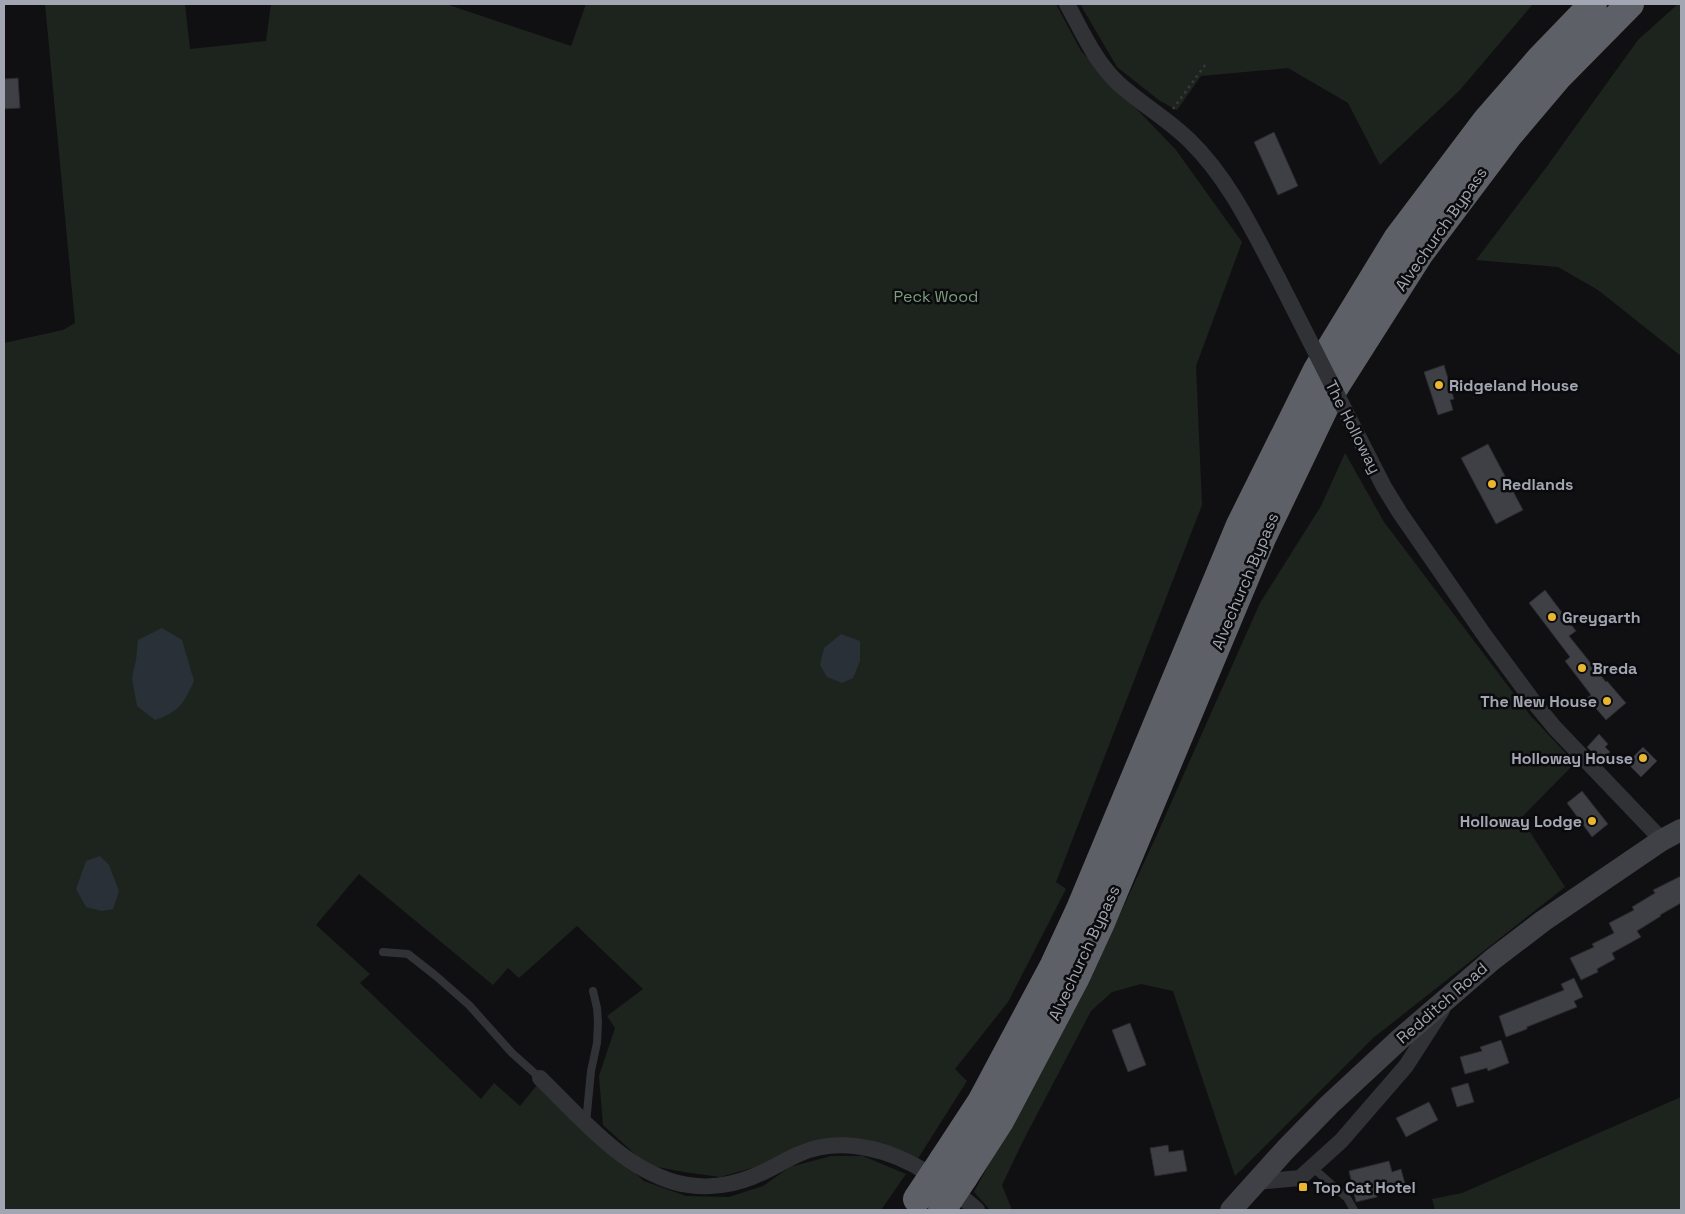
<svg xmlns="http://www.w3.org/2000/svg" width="1685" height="1214" font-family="'Space Grotesk',sans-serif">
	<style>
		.green { fill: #1d241e }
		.water { fill: #293037 }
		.building { fill: #3f4045; stroke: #2a2a2e }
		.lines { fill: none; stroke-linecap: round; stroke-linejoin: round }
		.path { stroke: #37393d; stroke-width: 2.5; stroke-dasharray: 2.5 4; stroke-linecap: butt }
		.lane { stroke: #313236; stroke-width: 8 }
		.street { stroke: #313236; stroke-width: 16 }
		.secondary { stroke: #3f4146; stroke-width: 22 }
		.highway { stroke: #5e6067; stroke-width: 28 }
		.street-bridge { stroke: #313236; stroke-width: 16 }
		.highway-bridge { stroke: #5e6067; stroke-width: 28 }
		.poi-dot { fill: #ebb62f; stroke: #0b0b0d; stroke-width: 2 }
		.labels { text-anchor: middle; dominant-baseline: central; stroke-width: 5; stroke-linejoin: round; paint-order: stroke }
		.street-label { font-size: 16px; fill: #a2a6b2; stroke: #0b0b0d }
		.park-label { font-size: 16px; fill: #799d7d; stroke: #0b0b0d }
		.poi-label { font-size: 16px; font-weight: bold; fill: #a2a6b2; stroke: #0b0b0d; text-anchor: start }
	</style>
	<rect width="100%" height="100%" fill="#101012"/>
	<!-- green -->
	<path class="green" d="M45 4H185L190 49 266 41 271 4H446L571 46 586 4H1056L1081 51 1176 150 1242 242 1196 366 1202 505 1056 882 1066 889 1008 1002 955 1069 967 1081 917 1160 853 1140 720 1177 684 1172 647 1165 603 1125 599 1076 615 1028 607 1016 643 989 577 926 519 978 508 968 493 985 359 874 316 925 370 974 360 983 481 1099 494 1083 520 1106 537 1085 644 1181 686 1196 729 1197 763 1186 790 1167 831 1156H863L906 1174 881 1210H4V343L63 330 75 323Z
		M1080 4H1533L1459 91 1380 165 1348 103 1288 68 1201 76 1177 110 1160 101 1117 67Z
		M1678 4H1681V356L1598 290 1558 267 1476 260 1545 169 1638 40Z
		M1345 453 1384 522 1530 715 1575 763 1521 818 1565 887 1373 1038 1235 1176 1173 991 1141 984 1112 992 1091 1011 1023 1141 1002 1185 1012 1210H990L974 1192 1106 944 1155 839 1260 603 1321 506Z
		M1681 1097V1210H1435L1432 1199 1462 1193Z"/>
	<!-- water -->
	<path class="water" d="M162 628 182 640 194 681C184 703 179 712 155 720L137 706 132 678 136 660 138 640Z
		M841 634 860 641V661L853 678 842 683 827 677 820 665 824 648Z
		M100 856 109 865 119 891 113 909 102 911 86 907 76 889 86 861Z"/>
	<!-- building -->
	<path class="building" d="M18 78 20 108 4 109V79Z
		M1274 132 1298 186 1278 195 1254 142Z
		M1444 365 1454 399 1450 400 1453 410 1438 415 1424 372Z
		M1488 444 1523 510 1496 524 1461 458Z
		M1545 590 1576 631 1569 636 1606 682 1607 681 1626 703 1606 720 1587 698 1591 695 1565 661 1570 657 1529 603Z
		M1599 734 1608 744 1605 747 1610 752 1601 761 1587 747Z
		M1643 747 1657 761 1641 777 1627 763Z
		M1582 791 1608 824 1592 837 1567 803Z
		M1681 876V903L1660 915 1661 916 1637 931 1641 937 1612 953 1615 959 1597 969 1598 972 1581 980 1570 958 1594 947 1592 944 1614 933 1609 923 1634 910 1632 907 1655 893 1653 890Z
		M1574 978 1583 997 1574 1001 1577 1007 1527 1027V1029L1506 1037 1499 1016 1564 990 1561 984Z
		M1130 1023 1146 1065 1128 1072 1112 1030Z
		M1501 1040 1509 1063 1488 1071 1487 1068 1465 1074 1460 1057 1482 1051 1480 1047Z
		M1468 1083 1474 1102 1457 1107 1451 1088Z
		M1429 1102 1438 1120 1406 1137 1396 1118Z
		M1168 1145 1169 1152 1183 1150 1187 1171 1155 1176 1150 1148Z
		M1389 1161 1392 1172 1401 1169 1405 1184 1376 1191 1377 1197 1356 1202 1349 1171Z"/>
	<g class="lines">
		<!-- path -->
		<path class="path" d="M1173 109 1205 65"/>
		<!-- lane -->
		<path class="lane" d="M383 952 408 954 436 976 469 1005 512 1053 540 1078
			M586 1123 591 1071 597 1043 598 1022 597 1008 593 991
			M1312 1167 1347 1198 1354 1210"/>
		<!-- street -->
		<path class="street" d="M1067 4C1082 31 1095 62 1119 84 1141 104 1168 119 1190 141 1229 179 1253 231 1278 278
			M1360 440 1384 487 1400 513 1485 636 1536 705 1555 728 1662 840
			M540 1078C579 1116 620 1166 674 1182 699 1189 727 1187 752 1177 768 1171 783 1161 799 1154 835 1138 878 1146 912 1164 923 1169 933 1178 943 1185 955 1193 967 1200 977 1210
			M1256 1182 1300 1178 1341 1141 1406 1066 1442 1010"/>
		<!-- secondary -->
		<path class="secondary" d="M1231 1210 1286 1149 1329 1105 1400 1039 1492 960 1543 921 1662 840 1681 830"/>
		<!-- highway -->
		<path class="highway" d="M943 1160 981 1102 1054 965 1080 909 1240 525 1317 370 1397 239 1486 121 1540 59 1593 4
			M964 1177 1000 1121 1076 977 1100 925 1262 538 1333 390 1420 253 1508 136 1558 77 1630 4"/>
		<!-- street-bridge -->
		<path class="street-bridge" d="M1278 278 1360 440"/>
		<!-- highway-bridge -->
		<path class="highway-bridge" d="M917 1199 943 1160
			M942 1210 964 1177"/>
	</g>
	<!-- markers -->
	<g class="poi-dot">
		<circle cx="1439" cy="385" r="5"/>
		<circle cx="1492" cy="484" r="5"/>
		<circle cx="1552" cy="617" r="5"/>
		<circle cx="1582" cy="668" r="5"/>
		<circle cx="1607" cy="701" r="5"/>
		<circle cx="1643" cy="758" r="5"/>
		<circle cx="1592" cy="821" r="5"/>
		<rect x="1298" y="1182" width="10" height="10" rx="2.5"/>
	</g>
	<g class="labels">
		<!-- street labels -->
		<g class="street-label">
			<text transform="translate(1441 229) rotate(-55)">Alvechurch Bypass</text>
			<text transform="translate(1353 427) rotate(63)">The Holloway</text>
			<text transform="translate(1245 581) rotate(-67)">Alvechurch Bypass</text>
			<text transform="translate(1084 953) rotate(-65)">Alvechurch Bypass</text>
			<text transform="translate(1442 1003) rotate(-41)">Redditch Road</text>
		</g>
		<!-- park labels -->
		<g class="park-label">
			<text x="936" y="296">Peck Wood</text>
		</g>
		<!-- poi labels -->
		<g class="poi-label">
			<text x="1449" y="385">Ridgeland House</text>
			<text x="1502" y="484">Redlands</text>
			<text x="1562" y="617">Greygarth</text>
			<text x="1592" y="668">Breda</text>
			<text x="1597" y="701" text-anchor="end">The New House</text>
			<text x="1633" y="758" text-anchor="end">Holloway House</text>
			<text x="1582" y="821" text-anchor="end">Holloway Lodge</text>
			<text x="1313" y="1187">Top Cat Hotel</text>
		</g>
	</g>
	<!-- border -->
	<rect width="1685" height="1214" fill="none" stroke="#a2a6b2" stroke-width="10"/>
</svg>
